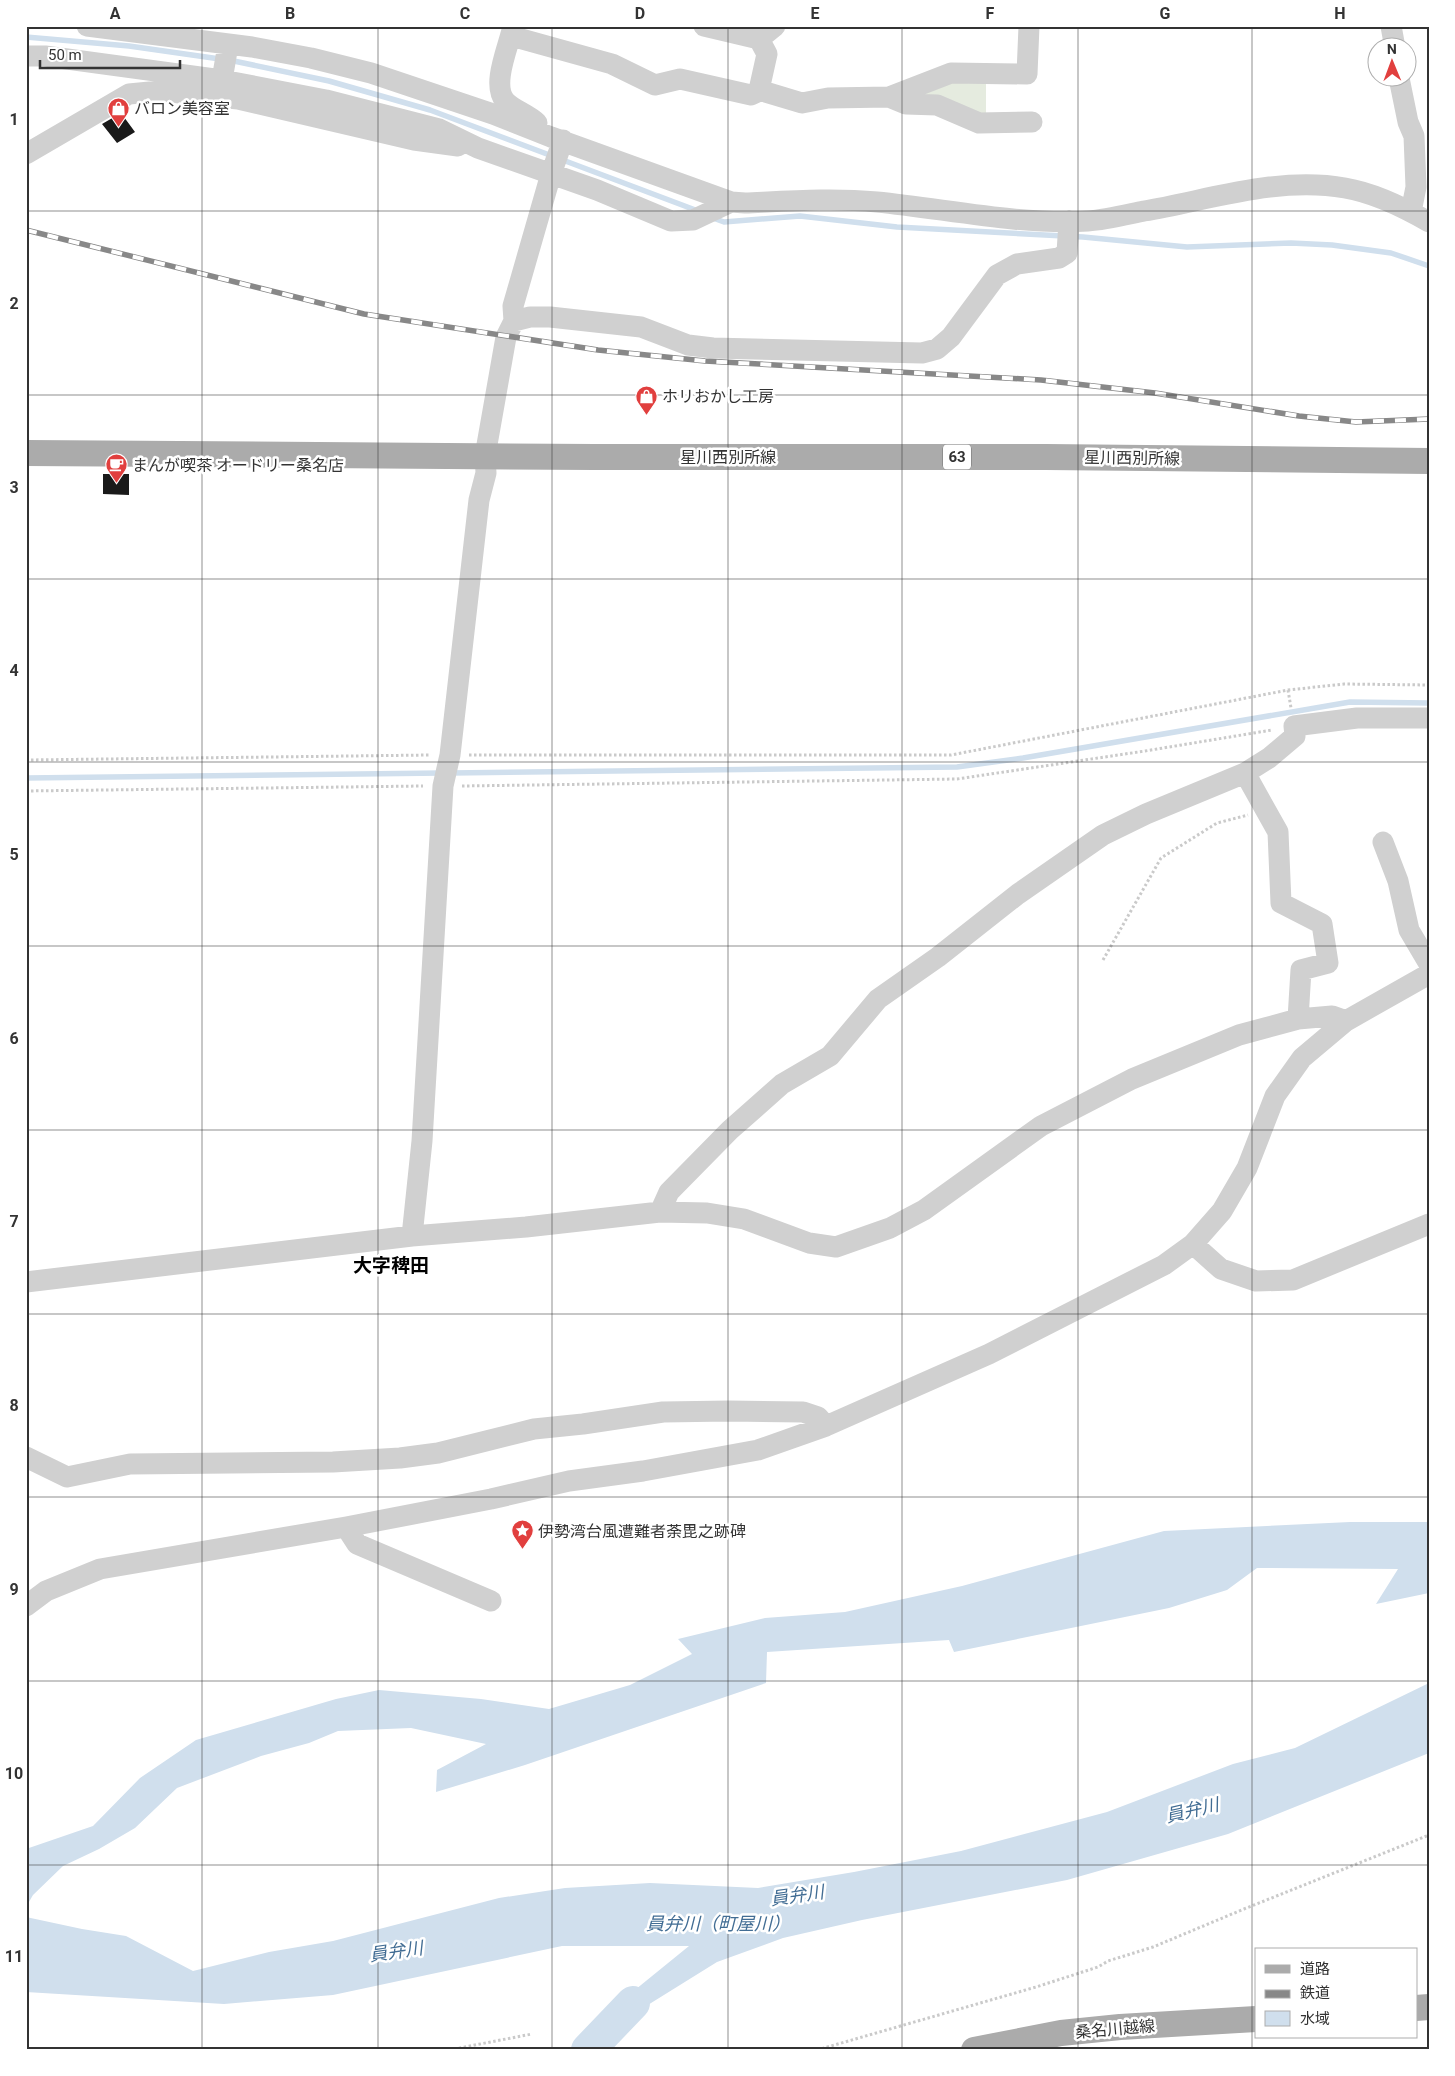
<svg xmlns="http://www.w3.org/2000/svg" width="1455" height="2076" font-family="Roboto,'Noto Sans JP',sans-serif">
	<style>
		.green { fill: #e5ebdf }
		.water { fill: #d0dfed }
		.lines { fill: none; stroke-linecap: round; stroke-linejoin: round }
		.stream { stroke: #d0dfed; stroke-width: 5.5 }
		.river { stroke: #d0dfed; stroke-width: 34 }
		.building { fill: #1a1a1a }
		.path { stroke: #cacaca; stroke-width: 3; stroke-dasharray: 2.5 2.5; stroke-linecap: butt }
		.minor { stroke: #d0d0d0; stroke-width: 21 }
		.major { stroke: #ababab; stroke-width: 26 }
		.rail-casing { stroke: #888; stroke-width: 5.5 }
		.rail { stroke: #fff; stroke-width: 4; stroke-dasharray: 11; stroke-linecap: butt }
		.grid { fill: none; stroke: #333; stroke-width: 1; stroke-opacity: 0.55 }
		.labels { text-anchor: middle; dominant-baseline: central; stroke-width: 5; stroke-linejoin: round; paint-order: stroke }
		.shield { fill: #fff; stroke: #707070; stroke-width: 1 }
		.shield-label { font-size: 15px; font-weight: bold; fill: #333 }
		.poi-label { font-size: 16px; fill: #333; stroke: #fff; text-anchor: start }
		.street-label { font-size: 16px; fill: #333; stroke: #fff }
		.water-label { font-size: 18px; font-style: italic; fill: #426d94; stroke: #fff }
		.quarter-label { font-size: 19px; font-weight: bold; fill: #000; stroke: #fff }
		.neatline { fill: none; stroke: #333; stroke-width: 2 }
		.grid-label { font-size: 16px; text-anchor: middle; font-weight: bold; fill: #333 }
	</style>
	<rect width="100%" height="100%" fill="#fff"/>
	<!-- green -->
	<path class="green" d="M952 81 986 82V117L913 96Z"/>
	<!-- water -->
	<path class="water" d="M1350 1522H1429V1593L1376 1604 1398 1569 1257 1568 1227 1590 1169 1608 954 1652 949 1640 767 1652 766 1683 525 1765 436 1792 437 1770 486 1744 411 1728 338 1731 309 1743 261 1756 177 1788 135 1828 99 1849 63 1866 33 1895 26 1907V1849L93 1826 140 1778 196 1740 336 1699 379 1690 481 1699 549 1709 630 1685 692 1654 678 1639 765 1618 845 1612 962 1586 1164 1531Z
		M1429 1683V1753L1228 1834 1067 1880 862 1920 783 1938 717 1962 643 2008 625 1998 689 1946H562L333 1995 224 2004 26 1992V1917L82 1929 126 1936 193 1971 269 1952 333 1941 499 1898 565 1888 650 1883 758 1888 854 1872 961 1851 1107 1812 1233 1764 1295 1748Z"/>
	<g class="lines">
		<!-- stream -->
		<path class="stream" d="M26 37 129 46 220 59
			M229 60 329 81 430 110 698 211
			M713 218 724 222 800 216 897 227 1083 237 1187 247 1291 243 1332 245 1391 253 1429 266
			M451 773 957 767 1023 758 1350 702 1429 703
			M26 778 442 773"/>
		<!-- river -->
		<path class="river" d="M588 2050 633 2003"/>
	</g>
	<!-- building -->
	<path class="building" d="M121 113 135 132 117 143 102 124Z
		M103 474H129V495L103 494Z"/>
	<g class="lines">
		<!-- path -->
		<path class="path" d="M1288 690 1291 708
			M469 755H951L1288 690 1344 684 1429 685
			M26 760 431 755
			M462 786 957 779 1145 751 1272 730
			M26 791 423 786
			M1103 960 1161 858 1217 823 1248 815
			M449 2050 532 2034
			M817 2050 1036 1987 1098 1967 1108 1961 1153 1947 1244 1909 1429 1835"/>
		<!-- minor -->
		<path class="minor" d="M87 26 252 47 311 58 371 73 493 114 551 137 731 202 745 203C790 201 833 198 877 202 947 209 1018 225 1088 221 1106 220 1125 215 1144 211 1209 200 1278 176 1345 188 1375 193 1403 207 1429 222
			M513 26C509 46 491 84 505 101 513 110 528 114 537 123
			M704 26 759 39 775 26
			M1391 26 1395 48
			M511 36 612 64 655 85 680 79 751 95 762 90
			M759 39 767 54 759 90 802 103 828 98 889 97 951 73 1027 74 1029 26
			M228 45 222 80 326 100 439 129 478 148 597 190 671 221 693 220 731 202
			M26 56H45L222 80
			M1399 78 1408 122 1414 136 1416 187 1411 212
			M889 97 906 104 937 105 979 123 1032 122
			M26 154 129 94 160 91 238 99 414 140 458 146
			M514 321 530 317H550L641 327 688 345 713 348 922 353 937 349 951 337 997 275 1017 264 1059 258 1067 253 1069 221
			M1245 773 1278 832 1281 903 1322 924 1328 963 1301 970 1298 1019
			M1383 842 1398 881 1409 930 1429 964
			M660 1212 669 1192 730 1130 782 1084 830 1056 878 999 938 957 1018 894 1103 835 1146 814 1245 773 1269 758 1295 736 1294 726 1357 718H1429
			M412 1236 422 1141 443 786 450 755 479 500 486 473 485 456 506 337 514 321 513 306 551 174 563 140
			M1193 1244 1221 1269 1256 1281 1293 1280 1429 1224
			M26 1282 412 1236 526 1227 660 1212 707 1213 744 1219 809 1243 836 1247 890 1228 924 1210 1041 1126 1132 1079 1239 1035 1298 1019 1332 1016 1346 1021
			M26 1457 67 1477 130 1464 333 1462 400 1458 438 1453 534 1429 583 1424 663 1412 729 1411 803 1412 818 1417 826 1426
			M346 1527 357 1544 491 1601
			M26 1606 46 1591 100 1569 346 1527 491 1499 569 1481 643 1471 758 1450 826 1426 989 1354 1164 1265 1193 1244 1222 1211 1247 1168 1275 1096 1302 1058 1346 1021 1429 974"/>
		<!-- major -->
		<path class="major" d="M26 453 595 457H1046L1429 461
			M1416 2008 1429 2007
			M974 2050 1061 2033 1120 2027 1256 2019"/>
		<defs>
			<path id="rail" d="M26 230 364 314 598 350 705 361 1041 380 1155 393 1299 416 1356 422 1429 419"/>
		</defs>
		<!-- rail casing -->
		<use href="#rail" class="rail-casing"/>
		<!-- rail -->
		<use href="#rail" class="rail"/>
	</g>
	<!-- grid -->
	<path class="grid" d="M202 26V2050M378 26V2050M552 26V2050M728 26V2050M902 26V2050M1078 26V2050M1252 26V2050M26 211H1429M26 395H1429M26 579H1429M26 762H1429M26 946H1429M26 1130H1429M26 1314H1429M26 1497H1429M26 1681H1429M26 1865H1429"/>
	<!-- icons -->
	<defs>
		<symbol id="shop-pin" viewBox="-11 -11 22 30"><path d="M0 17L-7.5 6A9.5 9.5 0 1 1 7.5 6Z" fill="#e13f3e" stroke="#fff"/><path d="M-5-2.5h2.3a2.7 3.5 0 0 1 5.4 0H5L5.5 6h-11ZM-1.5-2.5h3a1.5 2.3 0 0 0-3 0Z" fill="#fff"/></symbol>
		<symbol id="cafe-pin" viewBox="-11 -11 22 30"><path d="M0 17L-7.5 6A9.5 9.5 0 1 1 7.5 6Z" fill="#e13f3e" stroke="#fff"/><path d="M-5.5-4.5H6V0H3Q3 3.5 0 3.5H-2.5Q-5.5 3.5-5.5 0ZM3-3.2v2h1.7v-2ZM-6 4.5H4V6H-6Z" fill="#fff"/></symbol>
		<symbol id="sight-pin" viewBox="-11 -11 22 30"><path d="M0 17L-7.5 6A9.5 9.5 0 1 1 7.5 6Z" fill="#e13f3e" stroke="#fff"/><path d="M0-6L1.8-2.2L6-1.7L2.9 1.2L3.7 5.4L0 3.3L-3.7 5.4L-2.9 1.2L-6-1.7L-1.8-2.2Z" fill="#fff"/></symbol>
	</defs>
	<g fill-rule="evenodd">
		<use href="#shop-pin" x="106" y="96" width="25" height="34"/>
		<use href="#shop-pin" x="634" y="384" width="25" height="34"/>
		<use href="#cafe-pin" x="104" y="452" width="25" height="34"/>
		<use href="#sight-pin" x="510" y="1518" width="25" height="34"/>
	</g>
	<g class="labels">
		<!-- shield labels -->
		<rect class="shield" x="943" y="444.5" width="28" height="25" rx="4"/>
		<g class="shield-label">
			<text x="957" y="457">63</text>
		</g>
		<!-- poi labels -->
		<g class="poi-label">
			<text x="134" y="108">バロン美容室</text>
			<text x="662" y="396">ホリおかし工房</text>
			<text x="132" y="465">まんが喫茶 オードリー桑名店</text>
			<text x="538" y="1531">伊勢湾台風遭難者荼毘之跡碑</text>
		</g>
		<!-- street labels -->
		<g class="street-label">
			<text x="728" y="457">星川西別所線</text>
			<text transform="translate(1132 458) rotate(1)">星川西別所線</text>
			<text transform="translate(1115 2029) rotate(-5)">桑名川越線</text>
		</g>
		<!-- water labels -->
		<g class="water-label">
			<text transform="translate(1192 1810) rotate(-13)">員弁川</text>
			<text transform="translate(797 1895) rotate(-8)">員弁川</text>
			<text x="718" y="1923">員弁川（町屋川）</text>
			<text transform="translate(396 1951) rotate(-8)">員弁川</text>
		</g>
		<!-- quarter labels -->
		<g class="quarter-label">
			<text x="391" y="1265">大字稗田</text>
		</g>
	</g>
	<!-- border -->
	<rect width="1455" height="2076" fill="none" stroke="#ffffff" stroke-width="55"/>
	<!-- legend -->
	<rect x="1255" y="1948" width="162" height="90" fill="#ffffff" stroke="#adadad"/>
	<rect x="1265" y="1965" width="25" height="8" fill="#ababab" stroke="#adadad"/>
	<text x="1300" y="1974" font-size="15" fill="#333333">道路</text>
	<rect x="1265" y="1990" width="25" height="8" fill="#888888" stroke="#adadad"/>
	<text x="1300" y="1998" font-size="15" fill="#333333">鉄道</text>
	<rect x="1265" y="2011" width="25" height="15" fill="#d0dfed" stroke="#adadad"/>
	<text x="1300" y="2024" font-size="15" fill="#333333">水域</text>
	<!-- north arrow -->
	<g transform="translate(1392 62) rotate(359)"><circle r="24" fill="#ffffff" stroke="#adadad"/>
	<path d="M0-4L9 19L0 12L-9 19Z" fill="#e13f3e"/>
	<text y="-8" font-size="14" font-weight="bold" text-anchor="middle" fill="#333333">N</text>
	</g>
	<!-- scale -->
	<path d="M40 60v8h140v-8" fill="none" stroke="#333333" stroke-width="2.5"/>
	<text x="48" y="60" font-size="15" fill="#333333" stroke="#ffffff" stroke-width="4" paint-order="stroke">50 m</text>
	<rect x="28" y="28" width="1400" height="2020" class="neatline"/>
	<g class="grid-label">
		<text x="115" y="19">A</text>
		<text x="290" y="19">B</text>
		<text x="465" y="19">C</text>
		<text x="640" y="19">D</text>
		<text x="815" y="19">E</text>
		<text x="990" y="19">F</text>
		<text x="1165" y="19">G</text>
		<text x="1340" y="19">H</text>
		<text x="14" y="125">1</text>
		<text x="14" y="309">2</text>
		<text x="14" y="493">3</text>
		<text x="14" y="676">4</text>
		<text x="14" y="860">5</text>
		<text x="14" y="1044">6</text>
		<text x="14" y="1227">7</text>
		<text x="14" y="1411">8</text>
		<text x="14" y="1595">9</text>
		<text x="14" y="1779">10</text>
		<text x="14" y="1962">11</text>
	</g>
</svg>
